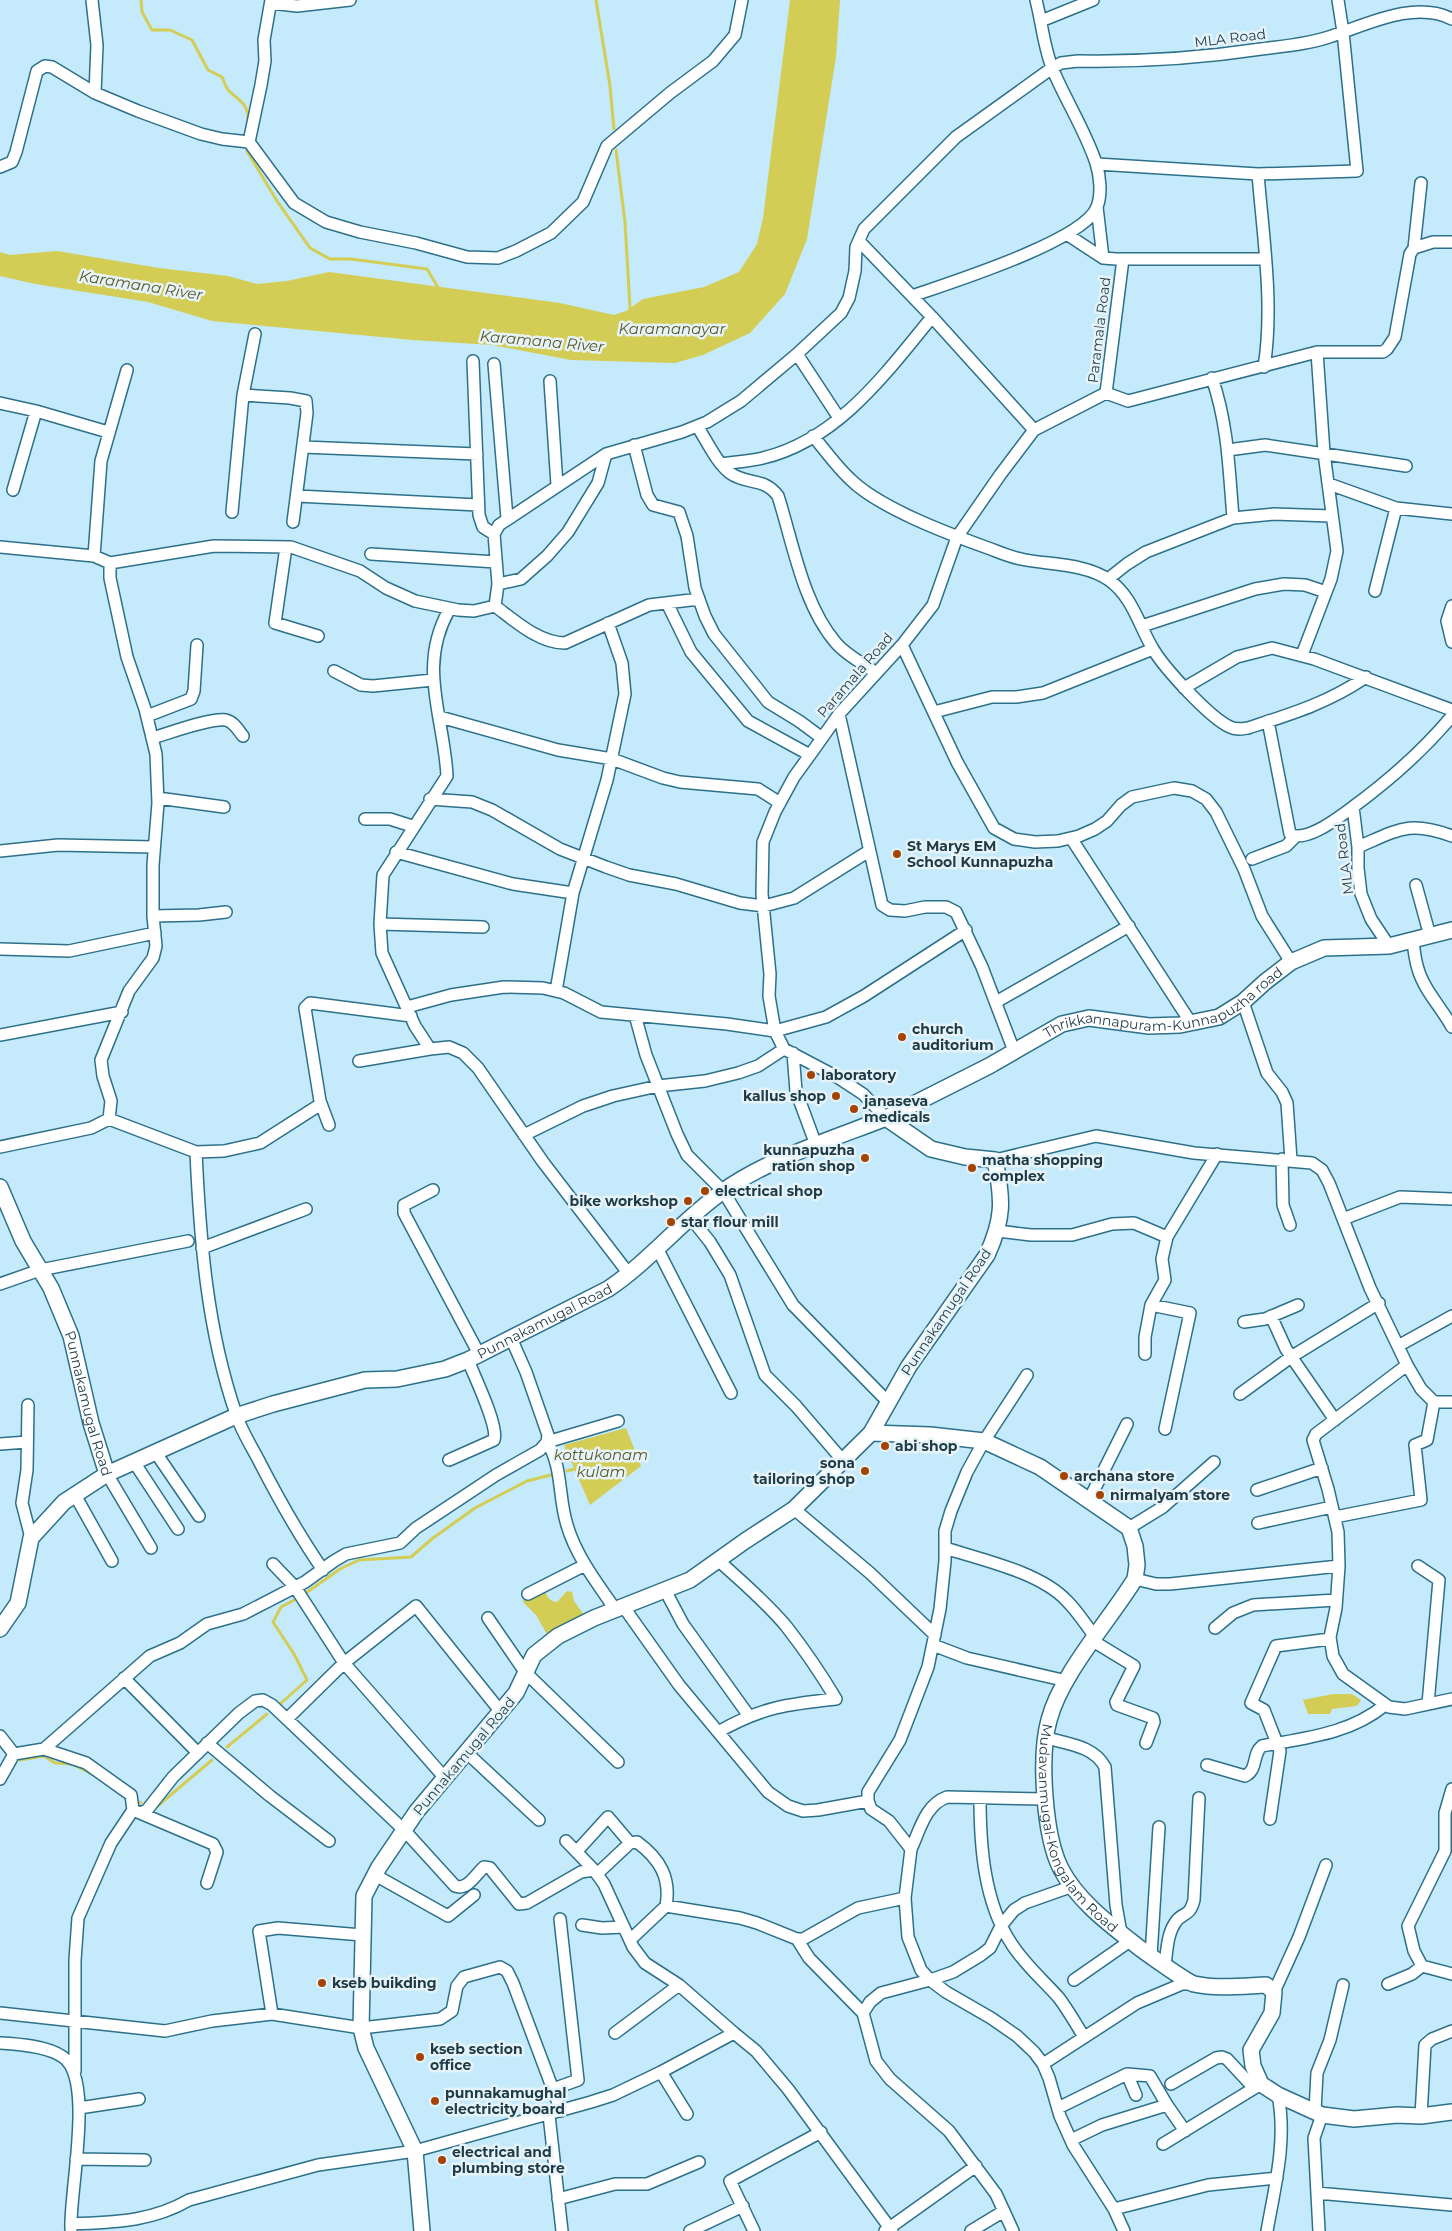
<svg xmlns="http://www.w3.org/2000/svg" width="1452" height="2231" font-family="Montserrat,sans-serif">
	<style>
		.water { fill: #d3cd55 }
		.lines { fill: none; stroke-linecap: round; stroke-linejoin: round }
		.stream { stroke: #d3cd55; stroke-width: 3 }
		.minor-casing { stroke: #2d7089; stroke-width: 14 }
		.tertiary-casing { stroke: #2d7089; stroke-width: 18 }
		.minor { stroke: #fff; stroke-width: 11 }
		.tertiary { stroke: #fff; stroke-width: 15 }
		.poi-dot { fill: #a54400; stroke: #e6f3f8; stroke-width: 2 }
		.labels { text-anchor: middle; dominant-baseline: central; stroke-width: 5; stroke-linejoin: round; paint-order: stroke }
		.street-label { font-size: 14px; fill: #1f3b46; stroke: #e6f3f8 }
		.poi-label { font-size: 14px; font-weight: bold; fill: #1f3b46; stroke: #e6f3f8; text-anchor: start }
		.water-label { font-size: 15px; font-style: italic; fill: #5a5828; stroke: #e6f3f8 }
	</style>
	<rect width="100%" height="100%" fill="#c4eafb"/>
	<!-- water -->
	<path class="water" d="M790 0H840L836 57 807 239 785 294 750 333 703 355 675 363 571 360 492 345 413 340 212 321 148 302 35 284 0 276V252L10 255 57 251 159 268 228 276 257 284 287 281 329 272 560 303 614 315 626 311 643 299 704 287 739 272 757 244 763 218Z
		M626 1428 641 1466 590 1505 564 1445Z
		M544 1590C548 1596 548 1601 557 1602L567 1591 572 1592 574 1601 584 1615 549 1638 536 1615 523 1602V1598L528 1599Z
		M1333 1694H1352L1361 1700 1357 1706 1332 1709 1330 1714H1308L1303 1700Z"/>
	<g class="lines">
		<!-- stream -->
		<path class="stream" d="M141 0 142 12 152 30H170L192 40 208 70 222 77C224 81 226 88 229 91 238 100 249 104 248 120
			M596 0 610 86 614 129
			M616 150 625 222 630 308 632 310
			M247 151 277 201 310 248 330 259H351L427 269 439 289
			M567 1471 578 1468
			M303 1595 340 1569 359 1560 411 1557 433 1538 475 1508 527 1481 551 1475
			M280 1704 307 1680 294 1654 273 1622 281 1607 298 1598
			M227 1747 267 1714
			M20 1760 44 1756 55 1763 72 1764 92 1774
			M140 1802 141 1803
			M154 1809 212 1760"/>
		<defs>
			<path id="minor" d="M92 0 97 45 95 93
				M271 3 297 6 350 0
				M1041 21 1093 0
				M249 142 261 85 265 61 264 40 271 0
				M1097 164 1258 174 1357 171 1343 32 1338 0
				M0 167 12 162 16 152 37 71 45 66 52 67 95 93 138 111 201 134 222 139 249 142 294 203 326 222 360 232 416 243 467 257 498 258 516 251 551 233 583 202 607 146 670 93 713 61 735 35 742 0
				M1258 174C1263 236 1274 306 1264 367
				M1097 207 1103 258
				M1068 235 1103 258 1116 259H1264
				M859 241 932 317 1034 430
				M1414 248 1421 183
				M912 296C949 283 1084 241 1097 207 1102 194 1100 176 1096 163 1085 130 1066 101 1053 70 1044 49 1042 23 1036 0
				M797 354 839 418
				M473 361 479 515 483 527 494 534
				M494 364 507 518
				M1212 378C1228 424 1229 470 1233 518
				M550 381 557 485
				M1106 393 1128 401 1317 352H1383L1387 349 1395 337 1410 254 1414 248 1433 242H1452
				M243 395 290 398 306 401 307 413 293 522
				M0 403 36 411 13 490
				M36 411 108 432
				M697 426C707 441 716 462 730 473 747 485 764 477 778 496 793 543 803 605 836 643 846 655 864 664 876 673
				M813 436C825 450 836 466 850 479 879 508 949 534 988 548 999 552 1010 557 1021 559 1048 565 1085 563 1109 580 1133 597 1139 626 1153 649 1165 669 1210 718 1230 727 1236 730 1241 729 1248 728 1291 714 1328 703 1366 677
				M634 445 647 495 653 505 679 512 687 536 695 588 705 616 714 634 768 702 799 721 822 738
				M303 447 477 454
				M1228 450 1265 445 1406 466
				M721 464C735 462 750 461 763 458 838 440 886 373 932 317
				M1329 484 1396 508 1452 514
				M297 496 478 505
				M232 512 243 395 255 334
				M0 547 94 556 110 563 214 546 291 547 360 571 386 588 415 601 458 610 474 611 495 606 498 584 494 534 499 525 606 454 682 432 707 422 741 401 797 354 841 313 849 298 855 271 856 247 864 229 956 137 1052 68 1061 63 1078 61C1139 62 1201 58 1261 49 1284 46 1310 44 1332 36 1368 24 1415 0 1452 19
				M286 547 275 623 318 636
				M371 554 496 562
				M94 556 101 461 127 370
				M1108 579 1127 564 1146 552 1233 518 1274 514 1331 516
				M498 584 521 579 547 556 568 532 598 483 606 454
				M1375 591 1396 508
				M667 603 691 652 748 721 810 755
				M495 606C515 621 539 643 565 643L649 605 699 599
				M1452 606 1447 621 1452 642
				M449 610C417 667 444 716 447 776L383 875 380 924 382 953 415 1026 430 1049 449 1047 463 1053 478 1068 543 1162 629 1274
				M1142 626 1255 589 1284 584 1305 585 1326 592
				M902 645 957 762 994 828 1014 839 1035 842 1058 841 1079 836 1095 829 1107 821 1121 805 1132 797 1174 788 1192 791 1206 799 1216 812 1244 869 1262 916 1291 962
				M1302 655 1331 579 1337 551 1324 453 1317 352
				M334 671 361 685 373 686 433 680
				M1184 688 1237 657 1272 648 1314 659 1452 710
				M934 712 992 697H1016L1043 693 1153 649
				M839 714 882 905 890 910 905 911 925 907H946L956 912 982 967 1014 1051
				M147 716 191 699 194 691 197 645
				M440 717 558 750 612 759 663 778 680 782 758 789 780 803
				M1268 721 1290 834C1307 843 1339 817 1353 807
				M152 738C170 733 209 718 226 720 234 722 238 730 243 736
				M158 798 224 807
				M430 799 472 802 492 810 560 849 606 867 629 875 676 884 740 903 764 906 794 898 869 851
				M365 819H390L412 826
				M1071 838 1191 1023
				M1358 847C1398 830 1409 820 1452 836
				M0 851 58 845 154 847
				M396 852 513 884 573 893
				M1252 859 1286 846 1295 837
				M1416 885 1430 936
				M153 916 199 915 226 912
				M380 924 483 927
				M1413 941C1414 950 1415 960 1418 969 1424 990 1441 1007 1452 1027
				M1389 946 1371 919 1361 894 1358 868V847L1353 807C1391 779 1422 752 1452 716
				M0 949 69 951 155 933
				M556 991 573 893 607 780 625 694 622 663 608 623
				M996 1002 1129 926
				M1243 1002 1267 1073 1282 1092 1287 1103 1291 1160
				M407 1007 451 995 504 987 543 988 564 993 601 1012 727 1024 775 1031 826 1017 864 996 966 930
				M635 1015 646 1055 677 1134 687 1155 723 1191 793 1305 888 1402
				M0 1035 122 1012
				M793 1053 796 1091 816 1145
				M359 1061 430 1049
				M886 1118 863 1094 837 1077 784 1049 775 1031 769 996 770 974 762 894 763 842 775 812 794 777 815 748 839 714 902 645 933 605 957 537 1000 475 1034 430 1106 393 1123 259
				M109 1119 196 1152 224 1151 260 1143 321 1104
				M329 1125 320 1101 305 1008 310 1003 411 1016
				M524 1135 583 1106 613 1096 658 1086 705 1081 738 1073 758 1066 784 1049
				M0 1147 91 1128 109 1119 111 1101 103 1076 101 1060 129 991 153 958 156 946 153 916V865L158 803 156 754 145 709 127 657 110 578V563
				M196 1152C200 1240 207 1330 236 1414 241 1430 250 1444 258 1459 278 1498 298 1534 323 1570
				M1282 1159 1283 1205 1290 1225
				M995 1160 1096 1136 1194 1153 1312 1163 1322 1170 1329 1183 1370 1288 1407 1365 1421 1389 1434 1402H1452
				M433 1190 404 1205V1213L479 1354
				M690 1217 710 1242 730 1275 765 1375 796 1406 844 1462
				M1343 1219 1400 1197 1452 1199
				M998 1231 1031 1235H1072L1112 1224 1134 1223 1167 1237
				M202 1248 306 1209
				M657 1248 731 1393
				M0 1284 40 1270 188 1241
				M1151 1305 1190 1313 1165 1429
				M1271 1316 1286 1349 1335 1420
				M1244 1322 1265 1319 1298 1305
				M1398 1346 1452 1316
				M1145 1354V1337L1151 1305 1165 1280 1162 1259 1167 1237 1217 1154
				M1407 1365 1316 1434 1313 1440 1328 1489 1338 1532 1339 1566 1336 1608 1330 1637 1333 1656 1343 1674 1389 1707 1405 1709 1452 1699
				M1027 1375 984 1441 967 1472 951 1511 945 1531V1561L940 1609 928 1667 900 1740 868 1792V1801L871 1809 889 1821 911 1849 905 1898 908 1937 921 1970 930 1980 946 1992 991 2018 1017 2036 1034 2052 1043 2064 1049 2078 1060 2116 1073 2145 1114 2209 1124 2231
				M1240 1394 1291 1357 1379 1303
				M28 1405 27 1470 22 1503 31 1538
				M0 1444 27 1442
				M156 1453 199 1516
				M449 1460 494 1440C499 1426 474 1376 468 1360
				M134 1462 178 1529
				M107 1474 151 1548
				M1257 1490 1322 1468
				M75 1495 112 1561
				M1089 1500 1127 1424
				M794 1509 870 1573 935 1635
				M1335 1517 1421 1500 1415 1445 1427 1440 1434 1402
				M1258 1523 1332 1507
				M1129 1528 1163 1507 1214 1462
				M945 1548C982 1560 1040 1572 1067 1601 1078 1612 1086 1625 1095 1637
				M273 1564 295 1587 344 1663 444 1777
				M1418 1566 1439 1580 1428 1704
				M1135 1579 1156 1584H1170L1339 1566
				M665 1590 683 1624 749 1716
				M528 1594 585 1565
				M623 1606 679 1685 768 1792 788 1806 803 1811 818 1810 868 1801
				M615 1609C597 1583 576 1556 567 1525 558 1497 563 1467 547 1442L618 1421
				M488 1618 525 1672 618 1762
				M1215 1628 1233 1613 1253 1605 1336 1600
				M1093 1641 1134 1666 1116 1702 1117 1705 1153 1718 1154 1722 1146 1743
				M933 1645 967 1658 1067 1681
				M124 1678 198 1753
				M287 1719 344 1663 416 1606 501 1712
				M718 1732C762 1707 788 1704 836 1699 821 1674 804 1649 786 1626 766 1602 742 1582 719 1561
				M0 1736 14 1754
				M1047 1738C1068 1744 1094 1746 1105 1767L1116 1905 1121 1933
				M207 1743 270 1796 329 1841
				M466 1752 539 1820
				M1207 1765 1245 1776C1258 1770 1252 1754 1262 1746 1305 1738 1350 1734 1385 1705
				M0 1779 14 1754 44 1749
				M1452 1789 1445 1813V1851L1408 1926 1414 1951 1422 1966 1452 1974
				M980 1798C980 1846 984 1902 1011 1943 1024 1964 1043 1980 1059 1998 1068 2010 1076 2024 1084 2037
				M133 1810 140 1813 147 1810 173 1777 239 1713 255 1701 263 1700 272 1705 405 1831 455 1886C467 1891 476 1874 484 1867L490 1868 519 1904 527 1903 581 1872 594 1870 604 1884 633 1947 645 1963 679 1985 734 2033
				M140 1813 213 1844 217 1852 207 1883
				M1270 1819 1280 1751 1264 1710 1251 1703 1276 1646 1330 1639
				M566 1841 594 1870
				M911 1849C920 1830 925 1805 947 1797L1044 1799
				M577 1851 608 1817 630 1843
				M597 1874 630 1843 637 1842C660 1859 671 1878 666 1906L740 1918 757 1923 797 1939H803L858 1908 905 1898
				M375 1875 448 1916 474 1895
				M582 1925 602 1928 624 1927
				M797 1939 809 1958 863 2013 876 2061 890 2079 949 2131 996 2194 1013 2231
				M630 1940 666 1906
				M1151 1956 1159 1827
				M1165 1965C1167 1951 1167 1935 1175 1923 1182 1911 1189 1919 1194 1900L1199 1798
				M1074 1980 1130 1941
				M1388 1984 1412 1974 1422 1966
				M1274 1992 1299 1937 1326 1865
				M0 2013 165 2031 212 2021 272 2014 361 2028 440 2019 452 2011 457 1986 464 1977 500 1967 507 1971 513 1983 561 2111
				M863 2013 870 2002 881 1993 930 1980 953 1972 981 1955 990 1948 1001 1926 1014 1910 1025 1903 1073 1886
				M272 2014 259 1931 278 1928 362 1935
				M615 2033 679 1985
				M0 2043C19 2044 47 2046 63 2057 95 2079 69 2193 71 2229
				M1043 2064 1137 2003 1182 1984H1192
				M75 2071V1960L78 1918 111 1843 133 1810 131 1795 86 1763 44 1749 150 1656 180 1643 207 1624 243 1614 305 1582 334 1561 346 1554 400 1543 416 1528 496 1475 540 1450 547 1442 548 1435 526 1372 511 1338
				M661 2072 687 2114
				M1127 2074 1150 2076 1167 2105 1185 2131
				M1171 2084 1216 2058 1222 2057 1227 2059 1254 2088
				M553 2089 578 2080 560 1919
				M79 2108 139 2099
				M1058 2108 1127 2074 1136 2095
				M1315 2111 1317 2073 1330 2040 1343 1985
				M549 2115 562 2231
				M1421 2116 1425 2045 1432 2039 1452 2031
				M1071 2140 1102 2125 1167 2105
				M1163 2144 1261 2084
				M76 2159 145 2160
				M1317 2193 1452 2205
				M558 2199 615 2184H647L699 2162
				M1114 2209 1208 2185 1277 2178
				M71 2224C114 2222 151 2222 189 2200L318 2165 415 2151 591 2102 613 2095 661 2072 734 2033 756 2051 788 2089 892 2231
				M690 2231 743 2206
				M754 2231 730 2181 821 2132
				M885 2231 976 2166
				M971 2231 1004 2211
				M1267 2231C1275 2186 1287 2140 1278 2095
				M1319 2231 1314 2138 1322 2115"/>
			<g id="tertiary">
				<path id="s1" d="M886 1118 989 1066 1062 1024 1089 1018 1149 1026 1180 1025 1219 1017 1243 1002 1265 982 1291 962 1324 948 1389 946 1452 930"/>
				<path id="s2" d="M0 1187 23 1241 51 1288 71 1336 91 1423 107 1474"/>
				<path id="s3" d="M871 1433 930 1435 984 1441 1040 1467 1129 1528 1135 1546 1137 1565 1135 1579C1109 1621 1061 1674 1049 1720 1039 1756 1044 1836 1061 1869 1078 1902 1113 1927 1141 1949 1149 1955 1187 1982 1194 1984 1217 1989 1243 1986 1266 1985L1274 1992 1272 2013 1251 2050 1253 2066 1261 2084 1278 2095 1322 2115 1354 2119 1397 2115 1421 2116 1452 2112"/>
				<path id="s4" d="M0 1629 18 1603 31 1538 64 1502 107 1474 236 1416 273 1404 365 1380 397 1379 445 1369 468 1360 608 1289C650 1261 681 1221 722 1192 765 1160 835 1138 886 1118L931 1149 965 1157 995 1160C1003 1200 1004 1218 987 1255L909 1366 871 1433 794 1509 745 1541 690 1580 594 1618 558 1636 534 1655 516 1693 417 1811 379 1867 364 1896 361 2028 366 2048 415 2151 422 2231"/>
			</g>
		</defs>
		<!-- minor casing -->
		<use href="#minor" class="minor-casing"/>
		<!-- tertiary casing -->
		<use href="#tertiary" class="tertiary-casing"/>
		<!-- minor -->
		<use href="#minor" class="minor"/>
		<!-- tertiary -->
		<use href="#tertiary" class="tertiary"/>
	</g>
	<!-- markers -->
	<g class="poi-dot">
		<circle cx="897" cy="854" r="5"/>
		<circle cx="902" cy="1037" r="5"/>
		<circle cx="811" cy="1075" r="5"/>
		<circle cx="836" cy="1096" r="5"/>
		<circle cx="854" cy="1109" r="5"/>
		<circle cx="865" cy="1158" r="5"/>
		<circle cx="972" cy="1168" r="5"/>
		<circle cx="705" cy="1191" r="5"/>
		<circle cx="688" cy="1201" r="5"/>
		<circle cx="671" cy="1222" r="5"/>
		<circle cx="885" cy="1446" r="5"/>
		<circle cx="865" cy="1471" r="5"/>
		<circle cx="1064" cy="1476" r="5"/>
		<circle cx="1100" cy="1495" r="5"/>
		<circle cx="322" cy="1983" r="5"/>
		<circle cx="420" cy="2057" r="5"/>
		<circle cx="435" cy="2101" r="5"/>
		<circle cx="442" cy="2160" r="5"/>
	</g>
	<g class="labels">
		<!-- street labels -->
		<g class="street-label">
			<text transform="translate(1230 38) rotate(-7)">MLA Road</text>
			<text transform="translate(1099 330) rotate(-83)">Paramala Road</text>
			<text transform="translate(855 675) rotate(-49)">Paramala Road</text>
			<text transform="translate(1344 859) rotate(-97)">MLA Road</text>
			<text stroke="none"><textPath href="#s1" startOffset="308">Thrikkannapuram-Kunnapuzha road</textPath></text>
			<text transform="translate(946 1312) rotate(-56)">Punnakamugal Road</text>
			<text stroke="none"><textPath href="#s4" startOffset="665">Punnakamugal Road</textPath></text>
			<text stroke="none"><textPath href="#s2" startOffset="235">Punnakamugal Road</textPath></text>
			<text transform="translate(464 1756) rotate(-50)">Punnakamugal Road</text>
			<text stroke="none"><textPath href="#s3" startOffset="620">Mudavanmugal-Kongalam Road</textPath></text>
		</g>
		<!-- poi labels -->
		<g class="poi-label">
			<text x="907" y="846">St Marys EM<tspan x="907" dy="16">School Kunnapuzha</tspan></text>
			<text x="912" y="1029">church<tspan x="912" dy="16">auditorium</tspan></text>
			<text x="821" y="1075">laboratory</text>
			<text x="826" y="1096" text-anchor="end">kallus shop</text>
			<text x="864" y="1101">janaseva<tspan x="864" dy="16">medicals</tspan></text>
			<text x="855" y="1150" text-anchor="end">kunnapuzha<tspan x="855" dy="16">ration shop</tspan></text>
			<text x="982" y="1160">matha shopping<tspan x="982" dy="16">complex</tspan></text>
			<text x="715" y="1191">electrical shop</text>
			<text x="678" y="1201" text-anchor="end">bike workshop</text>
			<text x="681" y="1222">star flour mill</text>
			<text x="895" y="1446">abi shop</text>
			<text x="855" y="1463" text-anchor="end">sona<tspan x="855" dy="16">tailoring shop</tspan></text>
			<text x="1074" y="1476">archana store</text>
			<text x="1110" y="1495">nirmalyam store</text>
			<text x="332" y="1983">kseb buikding</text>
			<text x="430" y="2049">kseb section<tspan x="430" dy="16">office</tspan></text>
			<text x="445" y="2093">punnakamughal<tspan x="445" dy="16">electricity board</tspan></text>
			<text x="452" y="2152">electrical and<tspan x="452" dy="16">plumbing store</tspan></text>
		</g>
		<!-- water labels -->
		<g class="water-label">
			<text transform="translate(141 285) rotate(9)">Karamana River</text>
			<text x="672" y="328">Karamanayar</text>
			<text transform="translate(542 341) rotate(5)">Karamana River</text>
			<text x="601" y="1454">kottukonam<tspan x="601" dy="17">kulam</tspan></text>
		</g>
	</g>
</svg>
